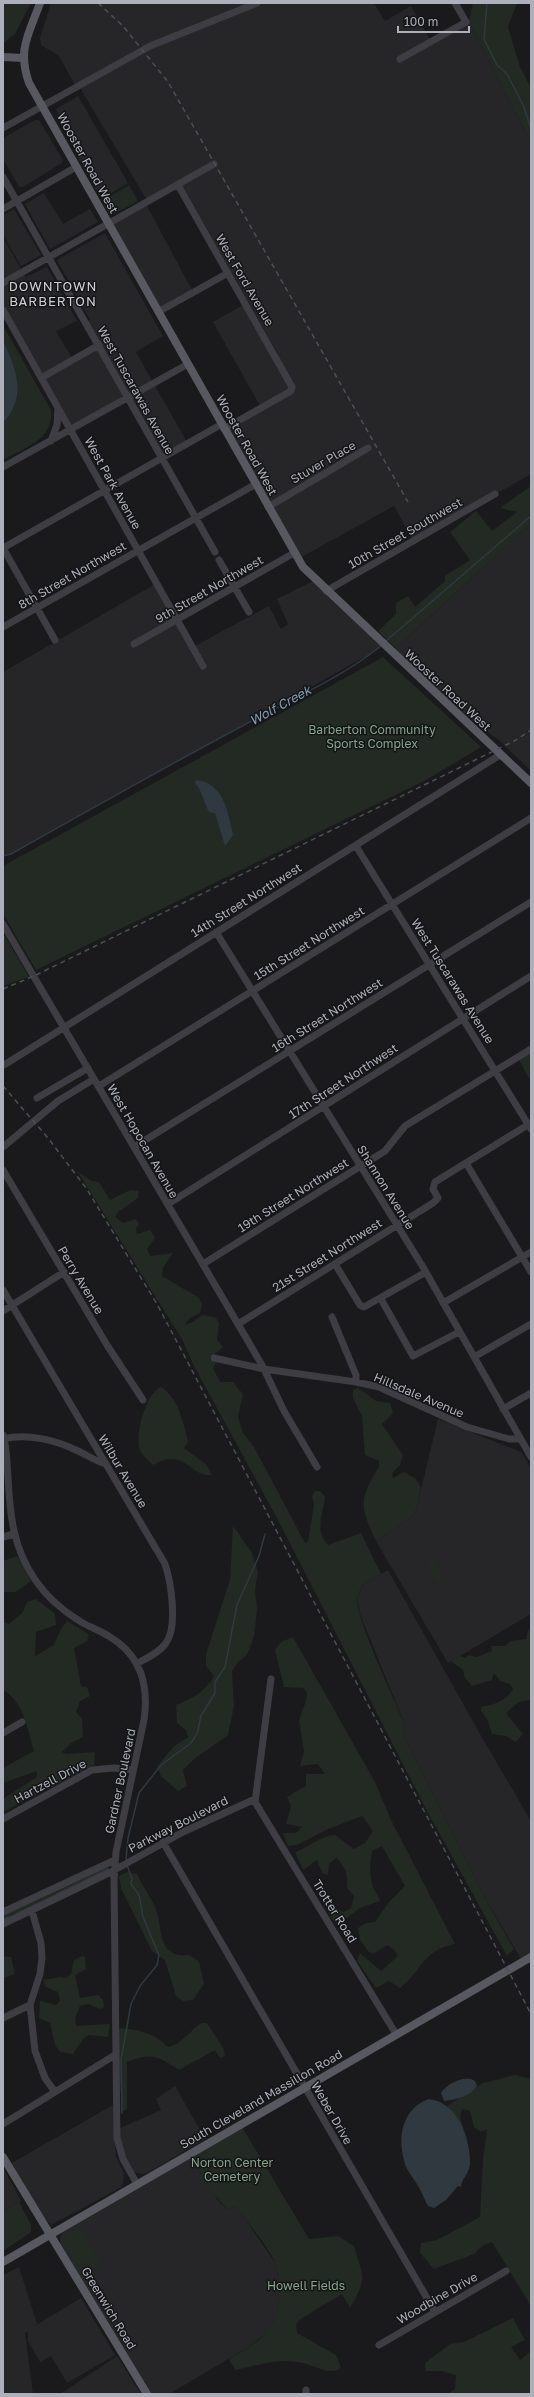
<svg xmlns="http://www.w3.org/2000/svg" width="534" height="2397" font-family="'Golos Text',sans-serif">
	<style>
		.built { fill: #262629 }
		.green { fill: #222a23 }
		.water { fill: #303840 }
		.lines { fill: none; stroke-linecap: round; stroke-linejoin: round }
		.stream { stroke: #303840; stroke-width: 1.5 }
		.minor { stroke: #3d3d43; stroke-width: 7 }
		.major { stroke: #575860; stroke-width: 8 }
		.rail { stroke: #4e4f56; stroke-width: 1.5; stroke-dasharray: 5 4; stroke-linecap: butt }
		.labels { text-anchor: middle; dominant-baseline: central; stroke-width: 3; stroke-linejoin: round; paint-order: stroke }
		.street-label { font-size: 12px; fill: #adb0bb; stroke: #151517 }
		.park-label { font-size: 12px; fill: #85a589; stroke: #151517 }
		.neighbourhood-label { font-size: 13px; letter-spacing: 1px; fill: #ced0d7; stroke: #151517 }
		.water-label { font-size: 13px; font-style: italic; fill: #869bb4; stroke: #151517 }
	</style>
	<rect width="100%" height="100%" fill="#1a1a1c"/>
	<!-- built -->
	<path class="built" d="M51 3H374L385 21 411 6 431 41 469 21 531 143V474L413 541 394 506 298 559 224 429 291 391 275 357 278 354 181 183 148 202 80 88 145 50 142 46 75 85 59 56 41 45 40 38Z
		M78 96 128 183 102 199 79 160 56 109Z
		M35 120H39L63 160 62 163 23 187H19L3 159V138Z
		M44 193 63 224 90 209 98 222 50 249 25 204Z
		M146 204 193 292 158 312 108 224Z
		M14 209 41 255 21 266 3 235V215Z
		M105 233 163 336 136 352 188 444 162 458 127 397 71 430 3 310V237L52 324 26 277 47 267 77 321 56 331 73 360 98 345 85 321 90 320 57 260Z
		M243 305 290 388 260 406 213 322Z
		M531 526V771L500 741 470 719 395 649 519 534Z
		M315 580 382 644 370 654 11 854 3 856V672L157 583 193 647 269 606 281 629 288 624 277 599Z
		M438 1419 521 1452 531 1468V1614L448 1663 376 1541 415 1514Z
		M388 1570 480 1734 531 1821V1953L521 1959 484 1896 403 1734 404 1723 360 1614 357 1598 363 1584Z
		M175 2086 205 2139 149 2172 143 2174 132 2172 125 2161 118 2129 161 2110 156 2099Z
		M113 2105 116 2157 124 2173 123 2184 120 2188 51 2225 39 2212 10 2164Z
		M190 2158 220 2203 227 2209 234 2207 239 2210 276 2264 280 2290 277 2315 269 2331 249 2347 169 2394H149L60 2245V2238L62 2233Z
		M3 2167 21 2201 3 2211Z
		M19 2267 37 2324 33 2327 81 2298 115 2355 67 2383 51 2356 40 2362 28 2341V2331L25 2333 33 2394H3V2275Z
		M117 2356 141 2394H60Z"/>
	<!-- green -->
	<path class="green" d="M3 3H31L15 34 3 43Z
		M473 3H517L508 27 520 67 531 88V143L469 21Z
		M129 185 138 201 110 216 102 201Z
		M3 325 51 410C54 440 25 447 3 460Z
		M531 486V526L519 534 396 648 378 631 396 614V603L408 596 415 607 445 581V576L470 560 450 532 476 511 492 531 517 512 500 508Z
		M383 657 481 747 426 780 36 970 3 914V866Z
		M3 933 29 977 3 986Z
		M531 1052V1082L519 1060Z
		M78 1172 92 1181 99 1182 110 1200 130 1190 138 1191V1198L118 1212 115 1217 123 1223 136 1219 139 1223 136 1229 137 1234 150 1230 155 1238 147 1249 150 1256 173 1253 163 1268 162 1276 199 1298 202 1305 200 1313 190 1318 185 1324 191 1323 203 1315 216 1318 219 1323 217 1340 223 1347 209 1359 216 1363 213 1368 220 1382H233L243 1394 238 1417 243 1433 254 1447 305 1543 308 1541 314 1505 312 1496 315 1491H320L325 1497C323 1515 314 1531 328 1545L361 1533 381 1574 363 1584C361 1588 358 1594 357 1598 355 1617 395 1700 404 1723L403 1734 484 1896 514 1949 507 1956 427 1811 279 1522 194 1366 183 1341Z
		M161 1387C178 1397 184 1424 188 1442L184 1448 207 1465 212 1475C192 1479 184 1446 153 1465 149 1461 143 1456 140 1451 134 1437 146 1392 161 1387Z
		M358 1388 376 1401 390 1403 393 1413 382 1424 403 1455 400 1465 392 1473 393 1478 404 1472 415 1478 421 1488 415 1514 376 1541C360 1507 358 1500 379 1467V1461L365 1455 362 1416 353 1398V1390Z
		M233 1526 251 1551 258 1572 255 1589 257 1610 254 1636 247 1655 238 1662 232 1671 234 1706 228 1735 194 1759 183 1770 187 1786 178 1791 161 1776 157 1767 173 1747 188 1737 186 1730 177 1723 176 1705C193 1698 205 1692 214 1676L206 1666V1654L230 1580Z
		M17 1556 31 1581 15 1592H3V1561Z
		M429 1562H435L445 1580 437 1583 428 1567Z
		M36 1599 55 1614 56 1625 36 1632 35 1656 54 1645 61 1629 67 1621 89 1634 87 1641 74 1648 81 1686 87 1687 90 1696 80 1701 76 1712 82 1719 83 1737 71 1743 62 1752 66 1754 95 1752 94 1765 3 1812V1799L37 1777V1771L3 1783V1768L34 1751C27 1729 25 1705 5 1691L3 1695V1622L9 1624 23 1612 27 1602Z
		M531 1629V1700L519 1702 506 1713 523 1734 516 1742 506 1736 492 1734 488 1721 481 1711V1707C495 1704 505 1702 513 1689L510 1684 500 1681 496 1675 493 1674 492 1680 472 1686 465 1678 463 1670 451 1661 460 1656 465 1658 469 1655 477 1657 492 1651 491 1646H505L511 1641 526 1639 528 1630Z
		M293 1637 375 1782 391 1820 455 1944C421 1951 424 1969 400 1988L389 1981 376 1988 357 1961 360 1953 381 1971 398 1956 394 1950 388 1945 374 1953 369 1952 360 1940 358 1928 366 1923 375 1922 389 1902 405 1886 382 1846 372 1851C370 1861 369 1877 373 1887 375 1892 378 1895 380 1901L360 1908 338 1925 333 1921 328 1911 334 1906 343 1912 351 1908 354 1896 347 1888C348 1876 346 1866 336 1858L329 1864 328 1875 322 1873 317 1860 303 1870 295 1852C310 1847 319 1836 335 1835L354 1849 365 1843 373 1831 362 1816 328 1829 297 1845 288 1846 283 1833H296L302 1827 286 1824 291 1806 287 1797 306 1786V1774H325L318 1764 300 1766 304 1752 299 1720 306 1701 307 1693 303 1688 284 1687 275 1650 281 1642Z
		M107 1867 109 1869 3 1921V1914L40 1899Z
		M127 1872 137 1874C142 1885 150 1896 155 1907 164 1928 155 1958 189 1955L199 1961 204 1984 193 2000 183 2001 176 1996 165 1960 152 1951 121 1888 119 1876Z
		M3 1956 11 1957 15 1974 3 1978Z
		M82 1956 85 1957 86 1969 75 1975 80 1998 98 1995 103 2000 104 2007 100 2009 88 2004 80 2006 75 2018 76 2026 110 2024 108 2037 89 2035 83 2039 73 2054 60 2052 55 2045 50 2023 39 2018 40 2001 56 2005 60 2001 58 1992 46 1987 43 1980 61 1977 66 1978 71 1974 74 1960Z
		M202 2023H207L223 2048 225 2056 220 2058 215 2050 179 2070C158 2056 152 2052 127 2062V2109L122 2111 117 2032 121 2028C140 2030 154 2033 168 2047 181 2045 190 2030 202 2023Z
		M515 2075 531 2079V2306L492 2242 482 2246 474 2254 434 2269 420 2253 421 2243 437 2240 480 2217 483 2160 487 2129 481 2132 474 2127 470 2111 462 2109 460 2118 468 2141 447 2106 483 2083Z
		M242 2127 309 2239 338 2236 354 2246C363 2278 368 2277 350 2308L342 2294 299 2320 296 2325 297 2333 336 2355 341 2368C330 2376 316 2366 303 2363 276 2358 261 2365 235 2370L229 2359C257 2343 278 2332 279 2297 279 2287 279 2273 275 2263 268 2245 250 2227 239 2210L234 2207 227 2209 213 2193 190 2158Z
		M19 2202 31 2225V2232L3 2251V2211Z
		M82 2226V2231L102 2263 84 2274V2278L81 2279 63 2244 67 2234Z
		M513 2318 525 2340 511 2347 520 2360 531 2351V2394H448L455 2389 456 2375 442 2371H426L425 2363 450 2344 464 2342Z"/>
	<!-- water -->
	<path class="water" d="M3 341C17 370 27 397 3 423Z
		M196 780C224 783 228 812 233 835L225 846 215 813 209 812C204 804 202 790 195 783Z
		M471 2079 475 2081 477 2086C471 2096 455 2100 444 2101L441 2093C446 2084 461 2077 471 2079Z
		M429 2099C458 2102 471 2140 470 2165 469 2173 461 2180 461 2187L458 2186 446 2200 434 2208 428 2206C424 2199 422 2192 418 2186 414 2179 408 2172 405 2164 397 2139 401 2109 429 2099Z"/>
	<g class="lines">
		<!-- stream -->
		<path class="stream" d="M487 3 484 39 497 65 507 74 524 107 531 129
			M386 641 531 516
			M3 856 11 854C89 810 167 766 246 724 291 699 342 678 382 645
			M126 1860 128 1838 139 1793 161 1765 191 1743 197 1734 201 1716 215 1693V1682L225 1667 237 1605 259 1556 265 1534
			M57 1894 108 1869
			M16 1914 52 1897
			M3 1919 9 1917
			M122 2113 121 2060 131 2004 140 1986 157 1965 159 1955 143 1917 139 1895 131 1884 132 1879 127 1865"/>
		<!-- minor -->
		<path class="minor" d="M400 59 466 22 455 3
			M3 128 150 46 257 3
			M3 177 215 552
			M178 185 292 387 291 391 224 429
			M3 209 76 167
			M3 283 214 164
			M3 310 203 666
			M158 312 228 273
			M41 378 99 345
			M51 441 57 425 58 408
			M3 467 188 364
			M268 507 368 448
			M3 548 222 424
			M3 548 55 640
			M219 560 249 612
			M326 591 495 494
			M3 627 256 484
			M134 644 294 553
			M356 846 531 1129
			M3 924 262 1365 284 1411 317 1467
			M216 932 423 1267 531 1457
			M4 1065 500 755
			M99 1086 531 818
			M37 1098 88 1068
			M3 1147 58 1101 94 1079
			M134 1147 531 902
			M466 1163 531 1272
			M3 1170 107 1345 143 1400
			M168 1204 531 976
			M203 1264 385 1151 405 1126 531 1049
			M335 1264 360 1305 364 1307 426 1272
			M3 1290 165 1564C171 1582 178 1627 166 1643 160 1652 147 1658 138 1663
			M381 1299 413 1356 459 1332
			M443 1303 531 1252
			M3 1311 64 1272
			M332 1317 356 1375V1382
			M238 1324 433 1203 438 1198 433 1189 435 1182 531 1123
			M474 1357 531 1324
			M214 1358 264 1369 356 1382 379 1387 467 1427 509 1439H520
			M503 1409 531 1393
			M3 1435C7 1448 7 1463 8 1477 10 1515 13 1549 36 1581 47 1597 62 1610 78 1620 88 1627 100 1630 110 1637 142 1656 149 1686 144 1720L116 1852 114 1880 117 2138 123 2159 137 2184
			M3 1439C27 1433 56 1440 78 1451 87 1455 95 1461 106 1464
			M3 1537 14 1534
			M271 1679 255 1802 396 2034
			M3 1733 22 1722
			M3 1819 92 1770 114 1768 133 1770
			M163 1842 435 2312
			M32 1911 41 1943 42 1958 40 1974 30 2005 35 2051 45 2078 55 2092
			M3 1912 115 1860
			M3 1924 111 1872 183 1832 255 1799
			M3 2018 30 2005
			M3 2124 115 2055
			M379 2345 506 2271
			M306 2394V2390"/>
		<!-- major -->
		<path class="major" d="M40 3C29 34 17 49 29 83L303 567 531 783
			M3 57 23 58
			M3 2157 147 2394
			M3 2262 531 1957"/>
		<!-- rail -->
		<path class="rail" d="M98 3 123 26 168 82 408 502
			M3 989 34 976 516 740 531 730
			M3 1086 48 1138 86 1188 157 1304 531 2014"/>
	</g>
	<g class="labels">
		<!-- street labels -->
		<g class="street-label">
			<text transform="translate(88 163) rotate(61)">Wooster Road West</text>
			<text transform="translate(245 280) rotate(60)">West Ford Avenue</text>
			<text transform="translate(136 390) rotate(61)">West Tuscarawas Avenue</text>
			<text transform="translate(247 445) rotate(61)">Wooster Road West</text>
			<text transform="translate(323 462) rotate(-30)">Stuver Place</text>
			<text transform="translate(113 483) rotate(61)">West Park Avenue</text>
			<text transform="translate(405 533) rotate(-30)">10th Street Southwest</text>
			<text transform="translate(72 575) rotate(-30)">8th Street Northwest</text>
			<text transform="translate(209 589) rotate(-30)">9th Street Northwest</text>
			<text transform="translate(448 690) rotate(43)">Wooster Road West</text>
			<text transform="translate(246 900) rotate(-32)">14th Street Northwest</text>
			<text transform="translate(309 943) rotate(-32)">15th Street Northwest</text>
			<text transform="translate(453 981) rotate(58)">West Tuscarawas Avenue</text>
			<text transform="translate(327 1015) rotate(-32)">16th Street Northwest</text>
			<text transform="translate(343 1081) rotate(-33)">17th Street Northwest</text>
			<text transform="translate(143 1141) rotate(60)">West Hopocan Avenue</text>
			<text transform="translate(386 1187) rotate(58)">Shannon Avenue</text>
			<text transform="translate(293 1195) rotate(-32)">19th Street Northwest</text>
			<text transform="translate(327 1255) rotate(-32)">21st Street Northwest</text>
			<text transform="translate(81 1280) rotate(59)">Perry Avenue</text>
			<text transform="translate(419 1395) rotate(23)">Hillsdale Avenue</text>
			<text transform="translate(123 1471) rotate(59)">Wilbur Avenue</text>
			<text transform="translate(50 1781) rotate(-28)">Hartzell Drive</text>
			<text transform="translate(120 1781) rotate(-78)">Gardner Boulevard</text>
			<text transform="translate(178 1824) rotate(-27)">Parkway Boulevard</text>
			<text transform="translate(335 1911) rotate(58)">Trotter Road</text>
			<text transform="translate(261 2099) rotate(-30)">South Cleveland Massillon Road</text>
			<text transform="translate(332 2113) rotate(60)">Weber Drive</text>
			<text transform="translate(437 2298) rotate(-30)">Woodbine Drive</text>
			<text transform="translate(109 2308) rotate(59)">Greenwich Road</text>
		</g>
		<!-- park labels -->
		<g class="park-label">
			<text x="372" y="729">Barberton Community<tspan x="372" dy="14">Sports Complex</tspan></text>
			<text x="232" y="2162">Norton Center<tspan x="232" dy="14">Cemetery</tspan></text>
			<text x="306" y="2285">Howell Fields</text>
		</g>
		<!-- neighbourhood labels -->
		<g class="neighbourhood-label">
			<text x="53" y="286">DOWNTOWN<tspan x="53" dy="15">BARBERTON</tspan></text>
		</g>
		<!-- water labels -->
		<g class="water-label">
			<text transform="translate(280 705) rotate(-29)">Wolf Creek</text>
		</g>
	</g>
	<!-- border -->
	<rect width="534" height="2397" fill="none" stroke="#adb0bb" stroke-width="8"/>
	<!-- scale -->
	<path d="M398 26v6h71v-6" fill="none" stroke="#adb0bb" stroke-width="2"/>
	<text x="404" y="26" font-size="12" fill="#adb0bb" stroke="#151517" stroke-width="3" paint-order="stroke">100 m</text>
</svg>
